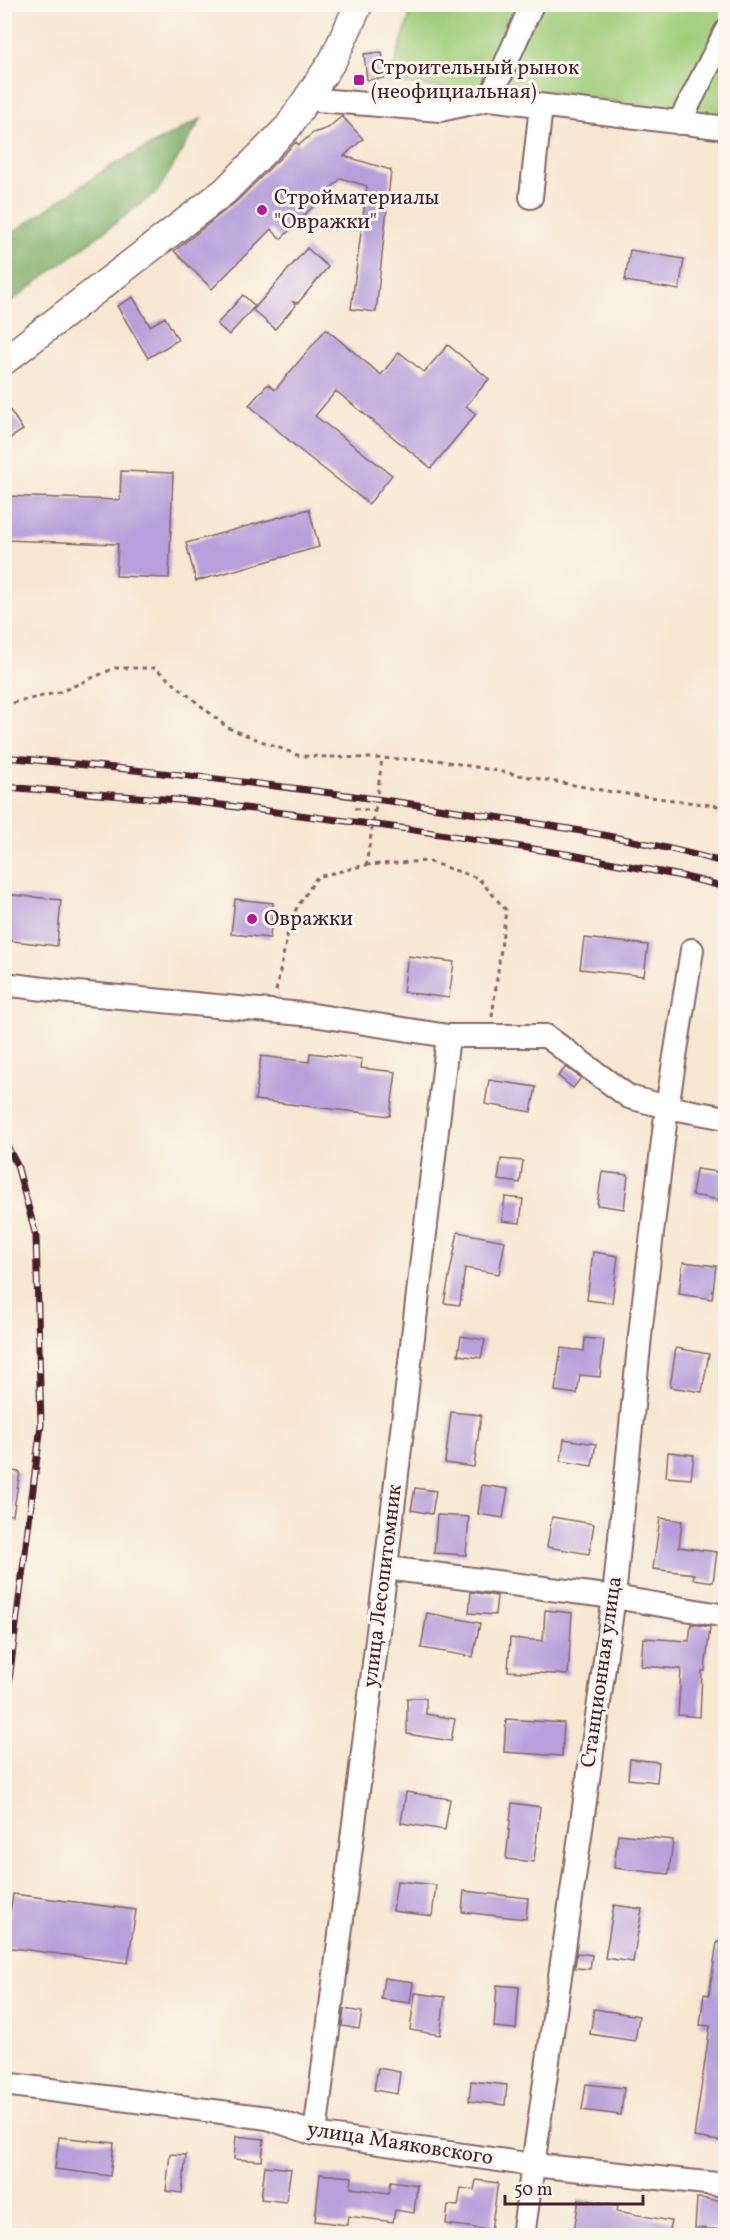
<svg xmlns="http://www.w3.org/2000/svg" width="730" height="2240" font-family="Vollkorn,serif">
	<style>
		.green { fill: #a0ce7b; stroke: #757653; stroke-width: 1.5 }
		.forest { fill: #80b16b; stroke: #65684b; stroke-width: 1.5 }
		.building { fill: #b69fda }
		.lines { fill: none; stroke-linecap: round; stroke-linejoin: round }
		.minor-casing { stroke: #876565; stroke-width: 26 }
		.major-casing { stroke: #876565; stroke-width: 30 }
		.path { stroke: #876565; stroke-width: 3; stroke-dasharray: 4.5 4.5; stroke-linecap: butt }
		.minor { stroke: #fff; stroke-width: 22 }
		.major { stroke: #fff; stroke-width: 27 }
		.rail-casing { stroke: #4a1f2b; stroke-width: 7 }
		.rail { stroke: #fbf7ec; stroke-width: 4.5; stroke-dasharray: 14; stroke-linecap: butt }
		.poi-dot { fill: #b5179e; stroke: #fbf7ec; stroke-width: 2 }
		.labels { text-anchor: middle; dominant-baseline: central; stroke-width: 6; stroke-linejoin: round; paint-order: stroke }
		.poi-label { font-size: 21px; fill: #4a1f2b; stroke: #fbf7ec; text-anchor: start }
		.street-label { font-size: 21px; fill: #4a1f2b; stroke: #fbf7ec }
	</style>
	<rect width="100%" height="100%" fill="#fbf7ec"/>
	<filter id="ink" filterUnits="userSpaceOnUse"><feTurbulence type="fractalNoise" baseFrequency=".0167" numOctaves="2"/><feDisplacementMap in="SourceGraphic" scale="12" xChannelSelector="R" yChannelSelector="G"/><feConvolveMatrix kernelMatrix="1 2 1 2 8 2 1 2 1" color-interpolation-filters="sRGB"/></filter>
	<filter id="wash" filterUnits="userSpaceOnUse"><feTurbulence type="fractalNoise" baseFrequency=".008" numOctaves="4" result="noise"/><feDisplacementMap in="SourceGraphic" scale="24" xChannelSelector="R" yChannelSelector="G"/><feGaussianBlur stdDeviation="1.35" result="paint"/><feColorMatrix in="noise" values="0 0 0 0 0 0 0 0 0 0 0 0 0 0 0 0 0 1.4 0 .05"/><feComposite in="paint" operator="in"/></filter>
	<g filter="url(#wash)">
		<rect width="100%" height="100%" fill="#f7e7d1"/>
		<!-- green -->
		<path class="green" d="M413 5H725V116L485 84 479 92 389 82Z"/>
		<!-- forest -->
		<path class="forest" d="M201 119 158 191 5 306V238L106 169Z"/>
		<g id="blocks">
			<!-- building -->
			<path class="building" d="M382 52 385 78 367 80 364 54Z
				M342 116 363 139 344 156 391 170 376 312 351 309 367 186 341 178 281 239 271 229 212 289 174 251 236 202 296 142 299 145 313 133 328 128Z
				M307 248 328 267 298 303 293 302 296 305 275 329 253 310Z
				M630 250 684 259 679 290 625 281Z
				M243 295 255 306 229 335 217 324Z
				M133 297 150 326 165 317 178 340 148 358 117 306Z
				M326 329 381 375 399 352 424 372 448 345 489 379 466 406 476 414 431 468 336 391 315 416 392 475 369 504 301 451 249 405 268 384 275 390Z
				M4 401 23 430 4 442Z
				M121 471 173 473 169 578 116 576 118 544 4 540V496L120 500Z
				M309 509 319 547 196 581 186 543Z
				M4 894 61 900 57 946 4 940Z
				M235 899 273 903 270 938 231 934Z
				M584 938 648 945 644 976 580 969Z
				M408 956 454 962 449 998 403 992Z
				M310 1053 362 1059 361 1068 396 1072 390 1116 255 1100 261 1056 309 1062Z
				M566 1067 581 1078 573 1088 558 1076Z
				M489 1080 536 1087 531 1112 485 1104Z
				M501 1159 523 1161 520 1183 498 1180Z
				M696 1169 726 1173V1201L692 1195Z
				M602 1172 628 1175 624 1209 597 1205Z
				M505 1197 523 1199 520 1223 502 1221Z
				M458 1232 505 1241 499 1274 465 1268 460 1305 444 1303Z
				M593 1252 618 1256 612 1303 587 1300Z
				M683 1262 716 1266 712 1299 679 1294Z
				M461 1336 485 1340 481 1358 458 1355Z
				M585 1338 604 1340 600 1377 580 1375 577 1394 555 1391 561 1348 584 1351Z
				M676 1348 709 1354 702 1392 670 1387Z
				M451 1412 481 1415 474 1467 445 1463Z
				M564 1439 596 1444 592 1466 561 1461Z
				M668 1452 694 1455 691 1479 666 1477Z
				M4 1470 20 1472 13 1515 4 1514Z
				M482 1485 508 1489 503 1518 478 1514Z
				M415 1488 436 1491 432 1514 411 1510Z
				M437 1515 469 1517 466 1555 434 1553Z
				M552 1517 594 1524 589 1554 547 1547Z
				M660 1518 682 1521 679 1547 717 1552 713 1582 693 1579 694 1574 653 1569Z
				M471 1592 497 1596 495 1615 469 1613Z
				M545 1610 572 1613 568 1675 508 1671 510 1638 543 1641Z
				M427 1613 480 1623 473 1657 421 1648Z
				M691 1624 710 1627 705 1671H702L700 1717 678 1715 681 1669 641 1666 643 1638 689 1641Z
				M407 1698H426V1714L455 1719 451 1741 407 1734Z
				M506 1719 564 1723 562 1756 504 1752Z
				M630 1759 659 1762 657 1782 628 1779Z
				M406 1792 450 1799 445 1830 401 1823Z
				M512 1803 540 1807 534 1862 506 1859Z
				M618 1834 673 1840 669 1874 614 1868Z
				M397 1881 436 1885 432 1916 393 1911Z
				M464 1891 528 1898 526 1919 462 1912Z
				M13 1894 136 1910 128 1963 5 1947Z
				M614 1905 642 1909 633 1962 605 1958Z
				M717 1942H726V2142L694 2137 710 2026 700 2025 704 1994 709 1995Z
				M577 1953 592 1955 590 1969 575 1968Z
				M384 1978 413 1982 410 2003 381 1999Z
				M497 1985 519 1987 516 2029 494 2027Z
				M415 1993 445 1997 440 2035 410 2030Z
				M344 2009 362 2012 359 2029 342 2026Z
				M594 2009 639 2016 635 2041 590 2034Z
				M378 2068 400 2072 397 2094 374 2090Z
				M471 2081 507 2085 505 2105 469 2101Z
				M586 2084 624 2088 621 2115 582 2110Z
				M236 2136 264 2139 262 2161 234 2159Z
				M59 2137 114 2143 110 2176 55 2169Z
				M170 2154 186 2155 182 2193 166 2191Z
				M265 2166 291 2169 286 2202 261 2199Z
				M320 2174 352 2177 351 2188 389 2193 391 2181 417 2185 414 2213 395 2210 393 2222 348 2216 347 2225 315 2221Z
				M476 2180 498 2183 491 2230 446 2224 448 2205 458 2206 461 2188 474 2190Z
				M697 2198 726 2201V2230L695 2228Z
				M579 2199 618 2205 617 2211 671 2221 668 2235H601L574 2231Z"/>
		</g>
	</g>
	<g filter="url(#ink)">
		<use href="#blocks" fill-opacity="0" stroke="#876565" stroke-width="1.5"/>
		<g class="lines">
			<defs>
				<path id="minor" d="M306 99 440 110 490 99 726 128
					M490 99 532 4
					M679 123 726 31
					M531 197 541 106
					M4 984 77 993 313 1015 448 1036H546L629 1097 667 1107 726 1118
					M386 1568 614 1597 726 1616
					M4 2084 268 2118 315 2134 533 2165 726 2185
					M315 2134 386 1568 448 1036
					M523 2236 614 1597 641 1326 667 1107 692 950"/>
				<path id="major" d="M4 361 225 191 288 127 333 60 359 4"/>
			</defs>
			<!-- minor casing -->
			<use href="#minor" class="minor-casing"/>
			<!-- major casing -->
			<use href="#major" class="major-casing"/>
			<!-- path -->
			<path class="path" d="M4 705 60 692 115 668H155L228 728 300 756 437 760 612 792 726 807
				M375 811 382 759
				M366 865 427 861 478 878 506 910 492 1017
				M272 923 291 917 317 877 366 865 375 811 352 808
				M276 991 291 917"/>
			<!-- minor -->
			<use href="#minor" class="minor"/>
			<!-- major -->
			<use href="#major" class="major"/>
			<defs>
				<path id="rail" d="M4 757C163 772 320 789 477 814 560 827 644 840 726 863
					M4 787 190 801 408 829 572 855 681 876 726 887
					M4 1140 17 1165 36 1236 41 1425 4 1720"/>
			</defs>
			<!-- rail casing -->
			<use href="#rail" class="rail-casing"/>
			<!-- rail -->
			<use href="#rail" class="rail"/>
		</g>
	</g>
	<!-- markers -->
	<g class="poi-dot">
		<rect x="353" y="74" width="12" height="12" rx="3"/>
		<circle cx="262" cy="210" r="6"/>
		<circle cx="252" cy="919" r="6"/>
	</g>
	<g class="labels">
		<!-- poi labels -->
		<g class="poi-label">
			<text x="371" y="68">Строительный рынок<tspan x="371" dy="24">(неофициальная)</tspan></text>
			<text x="274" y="198">Стройматериалы<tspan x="274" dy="24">"Овражки"</tspan></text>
			<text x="264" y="919">Овражки</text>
		</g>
		<!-- street labels -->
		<g class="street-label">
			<text transform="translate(383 1586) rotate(-83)">улица Лесопитомник</text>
			<text transform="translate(602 1672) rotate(-82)">Станционная улица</text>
			<text transform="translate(400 2144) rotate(9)">улица Маяковского</text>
		</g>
	</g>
	<!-- margin -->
	<rect width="730" height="2240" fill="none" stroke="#fbf7ec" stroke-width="24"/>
	<!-- scale -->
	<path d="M505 2195v9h138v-9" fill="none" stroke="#4a1f2b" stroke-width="3"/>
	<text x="514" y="2195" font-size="18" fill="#4a1f2b" stroke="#fbf7ec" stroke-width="4.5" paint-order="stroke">50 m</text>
</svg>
